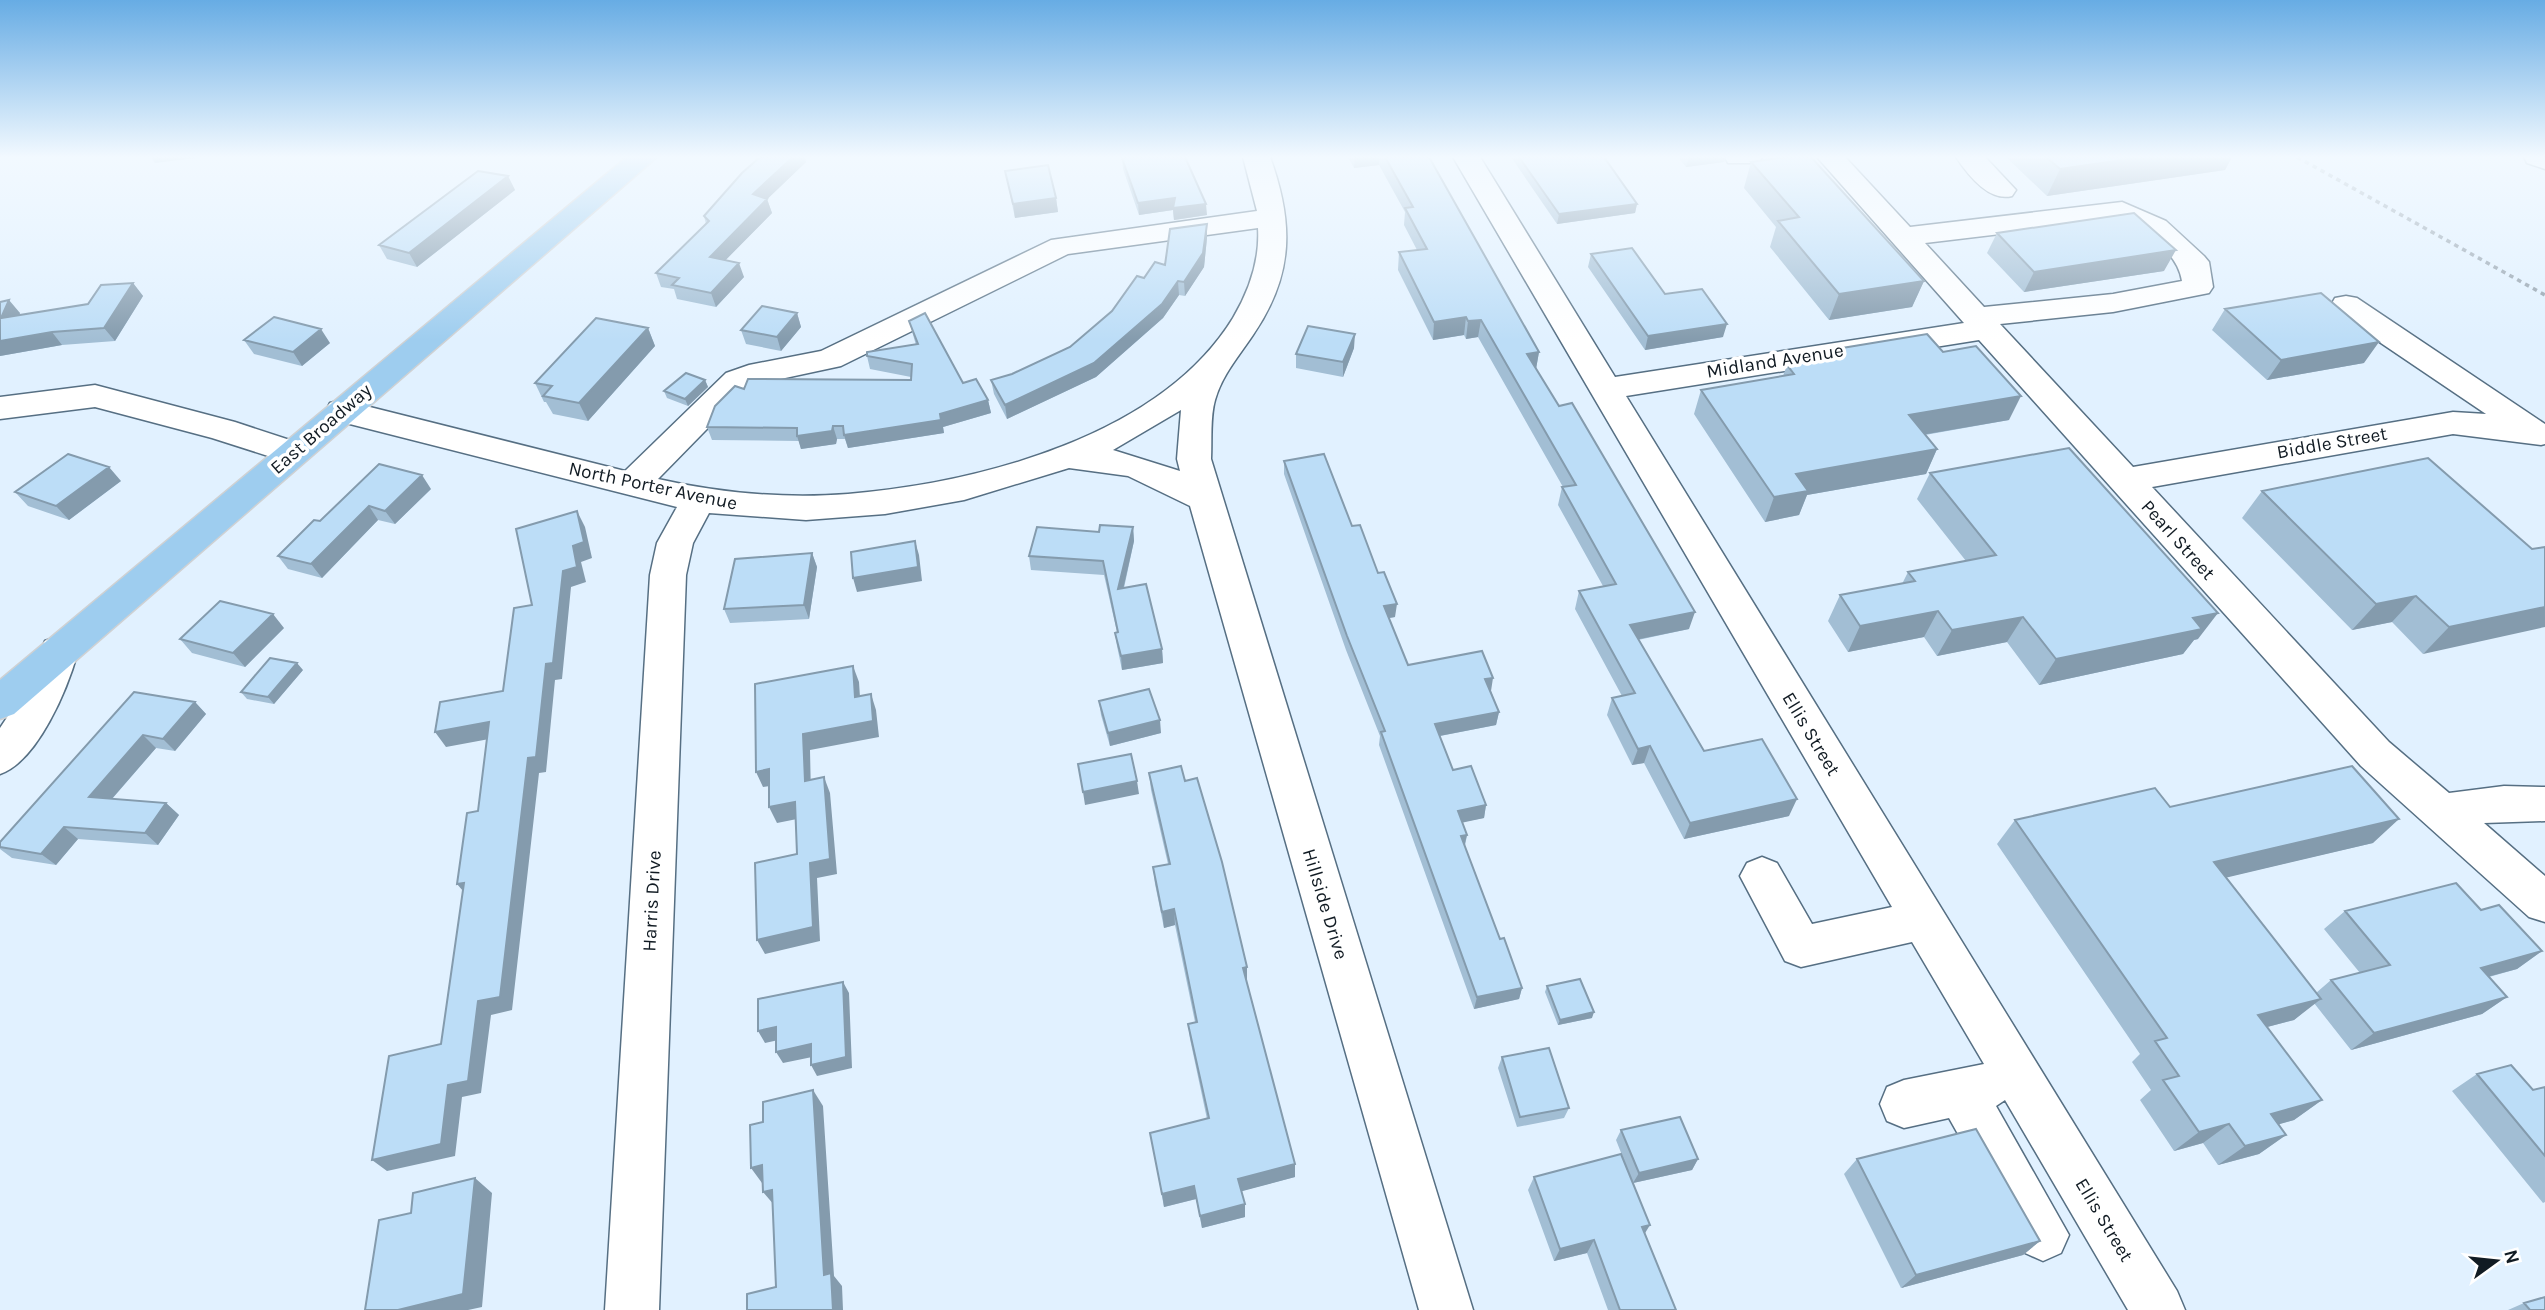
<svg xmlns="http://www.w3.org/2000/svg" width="2545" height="1310" font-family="Karla,sans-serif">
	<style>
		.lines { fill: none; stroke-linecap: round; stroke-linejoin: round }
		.minor-casing { stroke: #566f83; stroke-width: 3 }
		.major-casing { stroke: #cfd1d3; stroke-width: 3 }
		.path { stroke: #909eaa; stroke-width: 3.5; stroke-dasharray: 4.5 4.5; stroke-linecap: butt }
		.minor { fill: #fff; fill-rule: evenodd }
		.major { fill: #9ecdef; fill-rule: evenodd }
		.wall { fill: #a2bed4 }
		.shaded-wall { fill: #849bad }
		.building { fill: #bcddf7; stroke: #849bad; stroke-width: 2 }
		.labels { text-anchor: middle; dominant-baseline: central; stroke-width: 7; stroke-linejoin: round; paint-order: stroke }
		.street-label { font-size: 19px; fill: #111b23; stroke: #fff }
	</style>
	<rect width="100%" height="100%" fill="#e1f1ff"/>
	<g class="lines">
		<defs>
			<path id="minor" d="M1243 157H1270C1294 223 1294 275 1253 335 1239 356 1222 375 1215 400 1210 417 1212 440 1211 459L1473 1310H1419L1190 506 1128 476 1069 468 964 500 885 514 806 520 709 513 693 543 686 575 659 1310H605L650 575 657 543 677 507 330 419 326 411 330 403 342 400 625 471 726 373 749 365 821 351 1051 240 1257 211ZM1258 228C1260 260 1249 291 1233 318 1160 437 978 483 848 494 784 499 720 493 658 479L748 387 757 384 841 366 1068 254ZM1181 410 1177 459 1180 471 1113 450Z
				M1453 157H1480L1615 377 1964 323 1817 157H1845L1910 227 2122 202 2166 221 2204 256 2209 262 2213 287 2209 293 2113 312 2000 324 2133 467 2453 412 2486 414 2335 312 2331 305 2335 298 2346 296 2357 298 2545 424V444L2541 445 2453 434 2152 487 2389 742 2449 793 2504 786 2545 787V821L2484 823 2545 876V922L2529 917 2361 766 1979 340 1626 396 2177 1291 2185 1310H2128L2005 1100 1996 1106 2069 1235 2061 1253 2043 1261 2025 1253 1949 1118 1904 1128 1887 1121 1880 1104 1887 1087 1904 1080 1984 1064 1912 942 1801 967 1785 961 1740 876 1747 863 1762 857 1777 863 1812 924 1892 907ZM2118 220C2145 233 2177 250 2182 281L2113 294 1984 307 1925 243Z
				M1725 157H1762L1759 163H1728Z
				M1956 157H1985L2016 190 2012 196C1989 202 1968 175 1956 157Z
				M2524 157H2545V169L2527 163Z
				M95 385 235 422 305 445 310 453 305 461 293 464 212 438 95 407 0 419V397Z
				M59 636 73 641 78 651C68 688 38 761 0 774V728L24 692 45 641Z"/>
			<path id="major" d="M627 157H657L14 714 0 719V680Z"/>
		</defs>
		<!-- minor casing -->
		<use href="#minor" class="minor-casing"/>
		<!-- major casing -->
		<use href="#major" class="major-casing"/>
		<!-- path -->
		<path class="path" d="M2297 157 2545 295"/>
		<!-- minor -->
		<use href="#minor" class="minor"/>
		<!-- major -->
		<use href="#major" class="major"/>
	</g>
	<!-- wall -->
	<path class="wall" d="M760 157H805L806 162 767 199 772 213 725 260 744 277 716 307 677 299 674 289 661 287 656 273 706 224 704 216Z
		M1348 157H1429L1539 352 1536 369 1689 629 1638 640 1704 751 1789 816 1684 839 1644 763 1632 765 1607 715 1612 698 1622 696 1575 609 1579 591 1603 586 1558 505 1562 487H1563L1478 337 1466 339 1464 335 1433 340 1398 270 1399 252 1417 250 1404 225 1405 212 1379 165 1354 168Z
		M1511 157H1604L1637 204 1635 213 1557 224Z
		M1678 157H1726L1724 162 1686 167Z
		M2006 157H2232L2225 170 2047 196Z
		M1122 158 1207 215 1174 220 1173 210 1139 215 1123 169Z
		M1751 162 1924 281 1912 307 1829 320 1770 247 1776 227 1744 188Z
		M1005 171 1056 198 1058 212 1015 218Z
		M508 176 515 190 417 267 387 259 379 245Z
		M1207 224V238L1204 267 1185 296 1179 295 1163 318 1096 377 1007 419 994 394 991 380 1012 374 1070 347 1165 265Z
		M1997 233 2164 271 2024 292 1987 253Z
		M1591 254 1665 294 1723 337 1645 350 1588 267Z
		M133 283 143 296 115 341 62 345 0 356V302L20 313 19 315 88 304Z
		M2225 309 2364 363 2267 380 2212 330Z
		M797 313 801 327 781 351 746 344 741 330Z
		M909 321 963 383 988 400 991 413 943 427 944 433 848 448 845 439H837L836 444 801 449 799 441 712 440 707 427 744 389 911 380V377L870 369 867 356 916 345Z
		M648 328 655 346 588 421 553 414 546 402H544L535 383Z
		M244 340 330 343 302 366 254 354Z
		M1354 348 1343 377 1296 368V354Z
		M1830 350 1943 352 2009 420 1925 435 1937 449 1926 474 1807 495 1799 515 1765 522 1694 414 1701 390 1783 376 1787 365 1826 359Z
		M705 380 708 387 688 406 667 398 664 391Z
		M1284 461 1352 526 1395 617 1389 618 1408 665 1491 691 1499 712 1496 725 1440 736 1453 770 1486 805 1484 818 1462 822 1467 835 1465 846 1500 939 1522 988 1519 999 1474 1009 1379 745 1380 736 1346 650 1284 474Z
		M1930 473 2198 639 2194 640 2183 654 2039 685 2007 642 1937 656 1924 637 1848 652 1828 621 1840 595 1902 584 1908 572 1966 561 1917 499Z
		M121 481 69 520 28 506 15 492Z
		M431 489 395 524 378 520 322 578 288 569 278 556 320 521Z
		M2262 491 2532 549 2423 654 2392 622 2352 630 2242 518Z
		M1133 527 1134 541 1124 588 1162 649 1163 663 1122 670 1117 646 1115 633 1117 632 1104 575 1031 570 1029 556 1099 532Z
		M812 553 817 567 809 619 730 623 724 609Z
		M284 628 245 667 192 653 180 639Z
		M303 670 274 704 247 699 241 692Z
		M134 692 195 702 206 714 175 751 156 748 112 799 166 803 179 815 158 845 78 839 56 865 12 858 0 849V842Z
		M1099 701 1161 733 1110 746 1101 715Z
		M1149 773 1247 983 1295 1164V1177L1241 1191 1245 1204V1217L1202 1228 1196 1199 1164 1207 1150 1133 1207 1119 1190 1039 1188 1024 1195 1022 1175 925 1164 928 1155 884 1153 867 1168 864 1151 790Z
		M2170 807 2373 843 2226 877 2316 993 2331 980 2360 973 2324 929 2345 911 2481 910 2542 951 2517 969 2489 977 2507 997 2482 1014 2351 1050 2314 1003 2294 1020 2267 1027 2322 1100 2294 1120 2279 1124 2286 1135 2259 1154 2218 1165 2203 1143 2174 1151 2140 1100 2151 1090 2132 1062 2140 1054 1997 844 2015 820Z
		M1547 986 1592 1018 1558 1025 1545 992Z
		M1502 1057 1569 1108 1564 1118 1517 1127 1498 1068Z
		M2477 1074 2533 1090 2545 1087V1202L2543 1203 2452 1091Z
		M1621 1130 1698 1159 1692 1170 1633 1183 1616 1140Z
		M1857 1159 2040 1241 2023 1255 1901 1288 1844 1174Z
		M1534 1177 1645 1233 1676 1310H1608L1587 1253 1554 1261 1528 1190Z
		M2524 1303 2545 1310H2508Z"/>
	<!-- shaded-wall -->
	<path class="shaded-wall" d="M151 157H203L155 163Z
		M793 157H805L806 162 758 208 753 194Z
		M1355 157H1379V165L1354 168Z
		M1689 157H1726L1724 162 1686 167Z
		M2143 157H2232L2225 170 2047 196 2060 169Z
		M508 176 515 190 417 267 409 253Z
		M1056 198 1058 212 1015 218 1013 204Z
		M1175 198 1206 204 1207 215 1174 220 1173 210 1139 215 1138 203Z
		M767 199 772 213 715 271 710 257Z
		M1637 204 1635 213 1557 224 1559 214Z
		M1207 224V238L1204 267 1185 296 1184 282Z
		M2176 250 2164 271 2024 292 2034 272Z
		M739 263 744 277 716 307 711 293Z
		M1178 281 1179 295 1163 318 1096 377 1007 419 1005 405Z
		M1924 281 1912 307 1829 320 1839 294Z
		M133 283 143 296 115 341 104 328Z
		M9 300 20 313 12 331 1 318Z
		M797 313 801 327 781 351 777 337Z
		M1466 317 1464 335 1433 340 1434 322Z
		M1481 320 1478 337 1466 339 1468 321Z
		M1727 324 1723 337 1645 350 1648 336Z
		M648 328 655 346 588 421 579 403Z
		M321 329 330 343 302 366 293 352Z
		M52 332 62 345 0 356V341Z
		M1355 334 1354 348 1343 377V362Z
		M2379 342 2364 363 2267 380 2281 360Z
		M1539 352 1536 369 1527 354Z
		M705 380 708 387 688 406 685 399Z
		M2021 396 2009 420 1898 439 1909 415Z
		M988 400 991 413 943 427 944 433 848 448 844 435 940 414Z
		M833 426 837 439 836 444 801 449 797 436Z
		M1937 449 1926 474 1807 495 1799 515 1765 522 1774 497 1796 474Z
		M109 467 121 481 69 520 56 506Z
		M422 475 431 489 395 524 385 511Z
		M369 506 378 520 322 578 311 564Z
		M577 511 585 527 592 558 581 562 586 582 571 587 562 679 555 680 546 772 539 773 512 1010 491 1015 481 1093 462 1097 455 1156 387 1171 372 1160 448 1085 478 1001 528 758 563 571 573 546Z
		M1133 527 1134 541 1120 603 1118 589Z
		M915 541 919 555 922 581 857 592 853 578Z
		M812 553 817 567 809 619 804 605Z
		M2416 596 2392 622 2352 630 2376 604Z
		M1397 604 1395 617 1383 619 1384 606Z
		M2545 607V627L2423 654 2449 627Z
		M1938 611 1924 637 1848 652 1860 626Z
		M1695 612 1689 629 1625 642 1630 625Z
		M2218 613 2198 639 2194 640 2183 654 2039 685 2056 659 2193 618Z
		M273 614 284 628 245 667 233 653Z
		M2023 617 2007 642 1937 656 1952 630Z
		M1162 649 1163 663 1122 670 1121 656Z
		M297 663 303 670 274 704 268 697Z
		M853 666 859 682 861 713 855 697Z
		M1493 678 1491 691 1483 692 1485 679Z
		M871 694 876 710 879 737 810 750 811 796 805 781 803 734Z
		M195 702 206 714 175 751 163 739Z
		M1499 712 1496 725 1434 737 1435 724Z
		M1160 720 1161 733 1110 746 1108 733Z
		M489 722 500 737 446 747 435 732Z
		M143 735 156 748 103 809 89 797Z
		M1650 746 1644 763 1632 765 1638 749Z
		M769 769 777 785 763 787 756 772Z
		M824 777 830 793 837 874 817 878 820 941 765 954 757 940 810 863Z
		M1137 781 1139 794 1085 805 1083 792Z
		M1797 799 1789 816 1684 839 1690 823Z
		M795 802 802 818 777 823 769 807Z
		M166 803 179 815 158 845 145 833Z
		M1486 805 1484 818 1456 824 1458 811Z
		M2399 819 2373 843 2191 886 2214 862Z
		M64 827 78 839 56 865 41 854Z
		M1467 835 1464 847 1461 836Z
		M464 883 469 898 457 884Z
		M1174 909 1175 925 1164 928 1162 912Z
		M2542 951 2517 969 2457 985 2481 968Z
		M1247 967V983L1243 968Z
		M843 982 849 993 852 1068 817 1076 811 1065Z
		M1522 988 1519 999 1474 1009 1477 997Z
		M2507 997 2482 1014 2351 1050 2374 1033Z
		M2321 999 2294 1020 2233 1036 2258 1015Z
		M1594 1012 1592 1018 1558 1025 1560 1020Z
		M776 1027 783 1039 765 1043 758 1031Z
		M811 1044 817 1056 783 1063 776 1052Z
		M813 1090 823 1106 834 1276 842 1286 843 1310H833L824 1275Z
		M2322 1100 2294 1120 2244 1134 2271 1114Z
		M2229 1124 2203 1143 2174 1151 2199 1132Z
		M2286 1135 2259 1154 2218 1165 2245 1146Z
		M1698 1159 1692 1170 1633 1183 1639 1173Z
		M1295 1164V1177L1239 1192 1238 1179Z
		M762 1165V1183L751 1168Z
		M475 1178 492 1193 482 1307 468 1310H398Z
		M1194 1186 1196 1199 1164 1207 1162 1194Z
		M772 1190 775 1206 763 1192Z
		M1245 1204V1217L1202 1228 1200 1216Z
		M1650 1225 1642 1238V1227Z
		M1594 1240 1587 1253 1554 1261 1560 1249Z
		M2040 1241 2023 1255 1901 1288 1916 1275Z"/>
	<!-- building -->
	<path class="building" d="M760 157H793L753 194 767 199 710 257 739 263 711 293 672 285 679 278 656 273 709 221 704 216 742 173Z
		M1126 157H1185L1206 204 1173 208 1175 198 1138 203 1122 158Z
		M1385 157H1429L1539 352 1527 354 1559 406 1572 403 1695 612 1630 625 1704 751 1762 739 1797 799 1690 823 1650 746 1638 749 1612 698 1635 693 1579 591 1616 584 1562 487 1576 485 1481 320 1468 321 1466 317 1434 322 1399 252 1427 249 1405 208 1413 207Z
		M1519 157H1604L1637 204 1559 214Z
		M1786 157H1811L1924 281 1839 294 1778 221 1799 217 1751 162Z
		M2046 157H2143L2060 169Z
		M1048 165 1056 198 1013 204 1005 171Z
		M478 171 508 176 409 253 379 245Z
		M2134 213 2176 250 2034 272 1997 233Z
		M1207 224 1203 253 1184 282 1178 281 1162 304 1094 363 1005 405 991 380 1012 374 1070 347 1112 311 1137 276 1144 278 1155 262 1165 265 1170 229Z
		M1632 248 1665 294 1702 289 1727 324 1648 336 1591 254Z
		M133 283 104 328 52 332 0 341V302L9 300 1 318 88 304 101 285Z
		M2321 293 2379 342 2281 360 2225 309Z
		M762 306 797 313 777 337 741 330Z
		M925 313 963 383 976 379 988 400 940 414 941 420 844 435 843 426H833L832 431 797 436V428L707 427 715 406 735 386 744 389 748 379 911 380 912 364 867 356V352L918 344 909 321Z
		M274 317 321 329 293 352 244 340Z
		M596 318 648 328 579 403 543 396 552 386 535 383Z
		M1308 326 1355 334 1343 362 1296 354Z
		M1927 334 1943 352 1976 346 2021 396 1909 415 1937 449 1796 474 1808 491 1774 497 1701 390 1794 374 1787 365 1836 357 1830 350Z
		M686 373 705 380 685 399 664 391Z
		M2069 448 2218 613 2193 618 2202 629 2056 659 2023 617 1952 630 1938 611 1860 626 1840 595 1915 581 1908 572 1996 555 1930 473Z
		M68 454 109 467 56 506 15 492Z
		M1324 454 1352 526 1360 525 1378 573 1384 572 1397 604 1384 606 1408 665 1482 651 1493 678 1485 679 1499 712 1435 724 1453 770 1471 766 1486 805 1458 811 1467 835 1461 836 1500 939 1504 938 1522 988 1477 997 1381 732 1385 731 1347 636 1284 461Z
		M2428 458 2532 549 2545 547V607L2449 627 2416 596 2376 604 2262 491Z
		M379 464 422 475 385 511 369 506 311 564 278 556 314 520 320 521Z
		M577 511 584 542 573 546 577 567 563 571 553 663 546 664 536 757 528 758 500 997 478 1001 468 1081 448 1085 441 1144 372 1160 389 1056 441 1044 464 883 457 884 467 813 478 811 489 722 435 732 440 702 503 691 514 608 532 605 516 529Z
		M1100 525 1133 527 1118 589 1146 584 1162 649 1121 656 1115 633 1118 632 1103 561 1029 556 1037 527 1099 532Z
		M915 541 918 567 853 578 851 552Z
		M812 553 804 605 724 609 735 559Z
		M220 601 273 614 233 653 180 639Z
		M270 658 297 663 268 697 241 692Z
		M853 666 855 697 871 694 873 721 803 734 805 781 824 777 830 859 810 863 813 927 757 940 755 863 797 854 795 802 769 807V769L756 772 755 684Z
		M1149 689 1160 720 1108 733 1099 701Z
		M134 692 195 702 163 739 143 735 89 797 166 803 145 833 64 827 41 854 0 847V842Z
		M1131 754 1137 781 1083 792 1078 764Z
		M1181 766 1185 781 1197 778 1222 862 1247 967 1243 968 1295 1164 1238 1179 1245 1204 1200 1216 1194 1186 1162 1194 1150 1133 1209 1118 1188 1024 1197 1022 1174 909 1162 912 1153 867 1170 864 1149 773Z
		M2352 766 2399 819 2214 862 2321 999 2258 1015 2322 1100 2271 1114 2286 1135 2245 1146 2229 1124 2199 1132 2163 1080 2179 1076 2155 1041 2167 1038 2015 820 2155 788 2170 807Z
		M2456 883 2481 910 2499 905 2542 951 2481 968 2507 997 2374 1033 2331 980 2390 965 2345 911Z
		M1580 979 1594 1012 1560 1020 1547 986Z
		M843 982 846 1057 811 1065V1044L776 1052V1027L758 1031V999Z
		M1549 1048 1569 1108 1520 1117 1502 1057Z
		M2511 1065 2533 1090 2545 1087V1156L2477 1074Z
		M813 1090 824 1275 831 1273 833 1310H747V1294L776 1287 772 1190 763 1192 762 1165 751 1168 750 1125 763 1122V1102Z
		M1680 1117 1698 1159 1639 1173 1621 1130Z
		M1976 1129 2040 1241 1916 1275 1857 1159Z
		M1621 1154 1650 1225 1642 1227 1676 1310H1620L1594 1240 1560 1249 1534 1177Z
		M475 1178 463 1294 398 1310H365L379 1220 411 1213 413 1193Z
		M2545 1297V1310H2530L2524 1303Z"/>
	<!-- sky -->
	<linearGradient id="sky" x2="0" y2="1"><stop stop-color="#67ace4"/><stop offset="0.46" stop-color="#f2f9ff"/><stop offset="1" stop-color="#f2f9ff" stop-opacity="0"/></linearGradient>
	<rect width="2545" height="341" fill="url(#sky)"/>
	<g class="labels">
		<!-- street labels -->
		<g class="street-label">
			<text transform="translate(1775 361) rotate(-9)">Midland Avenue</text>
			<text transform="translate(321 429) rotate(-41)">East Broadway</text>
			<text transform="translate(2332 443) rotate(-10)">Biddle Street</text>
			<text transform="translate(653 486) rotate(12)">North Porter Avenue</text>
			<text transform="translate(2178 540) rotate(48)">Pearl Street</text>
			<text transform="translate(1811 734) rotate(59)">Ellis Street</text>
			<text transform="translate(652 901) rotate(-87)">Harris Drive</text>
			<text transform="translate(1325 904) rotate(73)">Hillside Drive</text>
			<text transform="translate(2104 1220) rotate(59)">Ellis Street</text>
		</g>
	</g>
	<!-- north arrow -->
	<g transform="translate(2496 1261) rotate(75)" stroke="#ffffff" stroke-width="5" paint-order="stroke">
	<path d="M0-5L12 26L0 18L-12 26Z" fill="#111b23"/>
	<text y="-10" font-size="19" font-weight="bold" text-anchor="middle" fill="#111b23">N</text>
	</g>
</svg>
